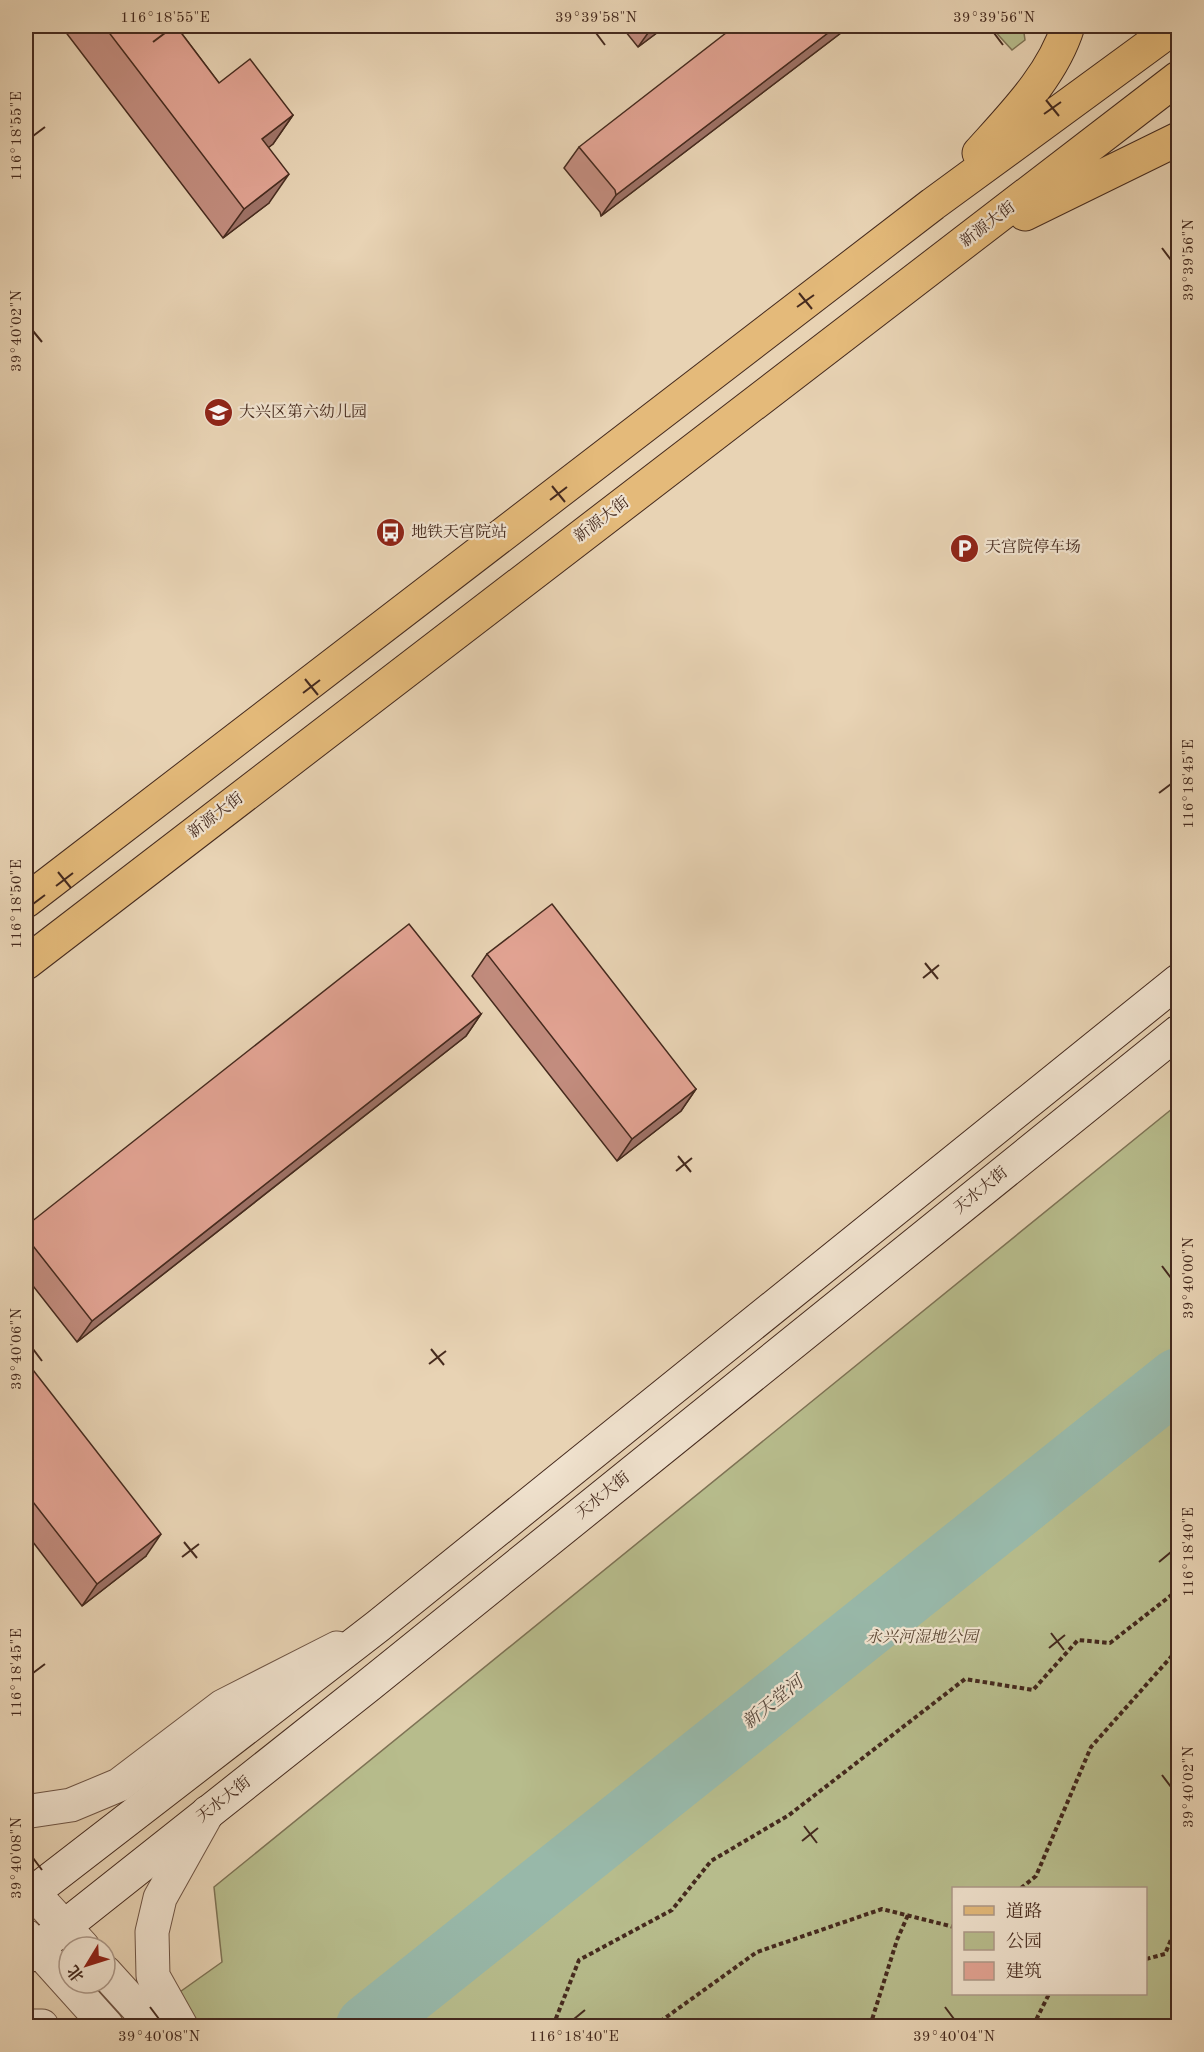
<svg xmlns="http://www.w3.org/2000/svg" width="1204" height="2052" font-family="'Old Standard TT','Noto Serif SC',serif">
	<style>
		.green { fill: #b7bc8c; stroke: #7e7355; stroke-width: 1.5; fill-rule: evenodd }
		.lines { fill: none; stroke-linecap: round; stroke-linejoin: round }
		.river { stroke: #98b8a9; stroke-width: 62 }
		.tertiary-casing { stroke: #6e5444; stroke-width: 35 }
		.secondary-casing { stroke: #452a1e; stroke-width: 35 }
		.primary-casing { stroke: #452a1e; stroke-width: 35 }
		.path { stroke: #452a1e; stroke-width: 4; stroke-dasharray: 4.5 3; stroke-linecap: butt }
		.tertiary { stroke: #f0e2ce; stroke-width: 33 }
		.secondary { stroke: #f0e2ce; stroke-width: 33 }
		.primary { stroke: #e4ba7a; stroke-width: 33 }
		.wall { fill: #c28c7e; stroke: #452a1e; stroke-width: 1.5 }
		.shaded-wall { fill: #9e7267; stroke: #452a1e; stroke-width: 1.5 }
		.building { fill: #e2a393; stroke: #452a1e; stroke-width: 1.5 }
		.ticks { fill: none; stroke: #452a1e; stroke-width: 2 }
		.labels { text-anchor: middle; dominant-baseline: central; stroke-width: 4.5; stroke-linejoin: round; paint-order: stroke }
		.street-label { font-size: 16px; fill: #452a1e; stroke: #f0e2ce }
		.poi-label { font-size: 16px; fill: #452a1e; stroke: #f0e2ce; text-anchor: start }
		.park-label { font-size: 16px; font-style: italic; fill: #5c4734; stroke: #f0e2ce }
		.water-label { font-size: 18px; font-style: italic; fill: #56463a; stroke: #f0e2ce }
		.neatline { fill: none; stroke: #452a1e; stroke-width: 2 }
		.ticks-label { font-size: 15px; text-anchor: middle; fill: #452a1e }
	</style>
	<rect width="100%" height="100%" fill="#e8d3b4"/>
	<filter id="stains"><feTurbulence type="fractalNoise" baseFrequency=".00333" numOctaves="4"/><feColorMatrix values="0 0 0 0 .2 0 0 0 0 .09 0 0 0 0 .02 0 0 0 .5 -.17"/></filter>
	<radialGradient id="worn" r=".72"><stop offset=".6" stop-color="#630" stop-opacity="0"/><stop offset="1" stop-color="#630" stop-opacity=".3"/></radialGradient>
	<!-- green -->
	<path class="green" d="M990 26H1023L1025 40 1012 50Z
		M1178 1104V2026H132L222 1962 214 1887ZM954 1888H1146V1994H954Z"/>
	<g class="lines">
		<!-- river -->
		<path class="river" d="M367 2026 1178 1379"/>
		<defs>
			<path id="tertiary" d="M26 1810 31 1811 71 1805 119 1785 223 1706 337 1648
				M26 1885 83 1947
				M26 1936 107 2026
				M105 1972 154 2026
				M26 2026H42
				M181 2026 153 1976 152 1932 160 1898 208 1812"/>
			<path id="secondary" d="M26 1898 378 1626 1178 981
				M26 1957 369 1685 1178 1032"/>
			<path id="primary" d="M979 153C1013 115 1053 75 1068 26
				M1025 214 1178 139
				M26 901 933 204 1176 26
				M26 963 1178 78"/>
		</defs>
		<!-- tertiary casing -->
		<use href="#tertiary" class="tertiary-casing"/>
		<!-- secondary casing -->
		<use href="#secondary" class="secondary-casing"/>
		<!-- primary casing -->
		<use href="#primary" class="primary-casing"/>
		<!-- path -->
		<path class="path" d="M1021 1888 1036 1876 1091 1747 1178 1649
			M1146 1959 1165 1954 1178 1923
			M553 2026 579 1960 672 1910 711 1861 789 1815 965 1679 1033 1690 1078 1640 1110 1643 1178 1590
			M654 2026 757 1952 882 1909 954 1927
			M870 2026 897 1940 908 1915
			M1033 2026 1049 1994
			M1151 2026 1178 2018"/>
		<!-- tertiary -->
		<use href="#tertiary" class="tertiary"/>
		<!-- secondary -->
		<use href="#secondary" class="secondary"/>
		<!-- primary -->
		<use href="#primary" class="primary"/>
	</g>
	<!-- wall -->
	<path class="wall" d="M61 26H176L219 83 293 115 273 144 268 147 269 203 223 238Z
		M621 26H666L638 47Z
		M850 26 601 216 600 212 564 168 579 147Z
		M487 954 696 1089 681 1111 617 1161 472 976Z
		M481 1014 466 1036 77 1342 26 1277V1226Z
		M26 1361 146 1556 82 1606 26 1533Z"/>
	<!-- shaded-wall -->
	<path class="shaded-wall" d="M653 26H666L638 47Z
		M837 26H850L601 216 616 195Z
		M293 115 273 144 242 168 262 139Z
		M289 174 269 203 223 238 244 209Z
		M481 1014 466 1036 77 1342 92 1321Z
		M696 1089 681 1111 617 1161 632 1139Z
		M161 1534 146 1556 82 1606 97 1584Z"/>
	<!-- building -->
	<path class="building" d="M104 26H176L219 83 250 59 293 115 262 139 289 174 244 209Z
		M735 26H837L616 195 615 190 579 147Z
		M552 904 696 1089 632 1139 487 954Z
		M409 924 481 1014 92 1321 26 1237V1226Z
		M26 1361 161 1534 97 1584 26 1493Z"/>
	<!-- ticks -->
	<path class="ticks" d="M596 33 605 45M994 33 1003 45M153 42 165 33M1046 100 1059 116M1044 114 1061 102M33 136 45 127M1162 248 1171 260M799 293 812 309M797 307 814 295M33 331 42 342M552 486 565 502M550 500 567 487M305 679 318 695M303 693 320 680M1159 793 1171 784M58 872 71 888M56 886 73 873M33 904 45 895M925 963 938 979M923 978 939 965M678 1156 691 1172M676 1171 692 1158M1162 1266 1171 1278M33 1349 42 1361M431 1349 444 1365M429 1364 446 1351M184 1542 197 1558M182 1557 199 1544M1159 1562 1171 1552M1051 1633 1064 1650M1049 1648 1065 1635M33 1673 45 1664M1162 1775 1171 1787M804 1826 817 1843M802 1841 818 1828M33 1858 42 1870M150 2007 159 2019M945 2007 954 2019M574 2019 585 2010"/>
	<!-- icons -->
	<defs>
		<symbol id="school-disc" viewBox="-11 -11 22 22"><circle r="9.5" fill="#8f2418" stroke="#f0e2ce"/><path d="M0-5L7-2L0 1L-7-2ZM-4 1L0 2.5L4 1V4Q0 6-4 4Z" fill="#fff"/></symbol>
		<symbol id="bus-disc" viewBox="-11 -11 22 22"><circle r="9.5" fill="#8f2418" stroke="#f0e2ce"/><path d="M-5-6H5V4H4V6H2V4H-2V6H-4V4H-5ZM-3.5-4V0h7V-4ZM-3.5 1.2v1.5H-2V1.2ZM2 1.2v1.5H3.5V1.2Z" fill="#fff"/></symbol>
		<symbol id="parking-disc" viewBox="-11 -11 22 22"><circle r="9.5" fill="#8f2418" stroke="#f0e2ce"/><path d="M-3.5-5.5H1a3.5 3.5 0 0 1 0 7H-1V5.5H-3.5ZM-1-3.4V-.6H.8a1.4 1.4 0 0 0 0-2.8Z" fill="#fff"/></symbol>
	</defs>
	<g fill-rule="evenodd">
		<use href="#school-disc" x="202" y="396" width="33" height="33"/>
		<use href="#bus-disc" x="374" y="516" width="33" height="33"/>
		<use href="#parking-disc" x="948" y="532" width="33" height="33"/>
	</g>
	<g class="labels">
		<!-- street labels -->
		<g class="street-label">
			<text transform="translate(988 225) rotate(-37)">新源大街</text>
			<text transform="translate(602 520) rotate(-37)">新源大街</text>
			<text transform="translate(216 816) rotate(-37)">新源大街</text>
			<text transform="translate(981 1191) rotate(-39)">天水大街</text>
			<text transform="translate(603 1496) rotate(-39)">天水大街</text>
			<text transform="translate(224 1800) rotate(-38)">天水大街</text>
		</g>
		<!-- poi labels -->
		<g class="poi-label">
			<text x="239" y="413">大兴区第六幼儿园</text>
			<text x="411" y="533">地铁天宫院站</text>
			<text x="985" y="548">天宫院停车场</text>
		</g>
		<!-- park labels -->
		<g class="park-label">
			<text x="922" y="1638">永兴河湿地公园</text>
		</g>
		<!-- water labels -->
		<g class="water-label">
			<text transform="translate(773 1703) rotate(-39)">新天堂河</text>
		</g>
	</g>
	<!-- margin -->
	<rect width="1204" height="2052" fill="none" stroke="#e8d3b4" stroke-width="66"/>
	<!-- legend -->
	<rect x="952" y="1887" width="195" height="108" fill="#f0e2ce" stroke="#ac9888" stroke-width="1.5"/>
	<rect x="964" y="1906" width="30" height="9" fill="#e4ba7a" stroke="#ac9888" stroke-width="1.5"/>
	<text x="1006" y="1917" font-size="18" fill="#452a1e">道路</text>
	<rect x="964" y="1932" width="30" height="18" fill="#b7bc8c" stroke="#ac9888" stroke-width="1.5"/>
	<text x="1006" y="1947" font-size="18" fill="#452a1e">公园</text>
	<rect x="964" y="1962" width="30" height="18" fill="#e2a393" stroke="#ac9888" stroke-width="1.5"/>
	<text x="1006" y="1977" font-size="18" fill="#452a1e">建筑</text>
	<!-- north arrow -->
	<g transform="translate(87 1965) rotate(232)"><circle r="28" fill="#f0e2ce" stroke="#ac9888" stroke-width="1.5"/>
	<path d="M0-4.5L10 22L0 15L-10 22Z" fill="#8f2418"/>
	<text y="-9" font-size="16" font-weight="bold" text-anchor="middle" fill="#452a1e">北</text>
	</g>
	<rect x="33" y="33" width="1138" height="1986" class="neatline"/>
	<g class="ticks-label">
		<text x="165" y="22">116°18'55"E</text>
		<text x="596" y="22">39°39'58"N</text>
		<text x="994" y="22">39°39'56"N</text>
		<text transform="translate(16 136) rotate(-90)" y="5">116°18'55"E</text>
		<text transform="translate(1188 260) rotate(-90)" y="5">39°39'56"N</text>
		<text transform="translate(16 331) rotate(-90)" y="5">39°40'02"N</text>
		<text transform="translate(1188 784) rotate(-90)" y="5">116°18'45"E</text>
		<text transform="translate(16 904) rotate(-90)" y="5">116°18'50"E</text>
		<text transform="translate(1188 1278) rotate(-90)" y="5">39°40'00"N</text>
		<text transform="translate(16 1349) rotate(-90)" y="5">39°40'06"N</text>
		<text transform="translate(1188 1552) rotate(-90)" y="5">116°18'40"E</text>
		<text transform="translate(16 1673) rotate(-90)" y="5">116°18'45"E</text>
		<text transform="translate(1188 1787) rotate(-90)" y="5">39°40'02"N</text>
		<text transform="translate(16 1858) rotate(-90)" y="5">39°40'08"N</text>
		<text x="159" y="2041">39°40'08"N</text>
		<text x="574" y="2041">116°18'40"E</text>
		<text x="954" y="2041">39°40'04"N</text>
	</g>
	<rect width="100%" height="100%" filter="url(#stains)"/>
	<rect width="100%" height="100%" fill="url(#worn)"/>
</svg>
